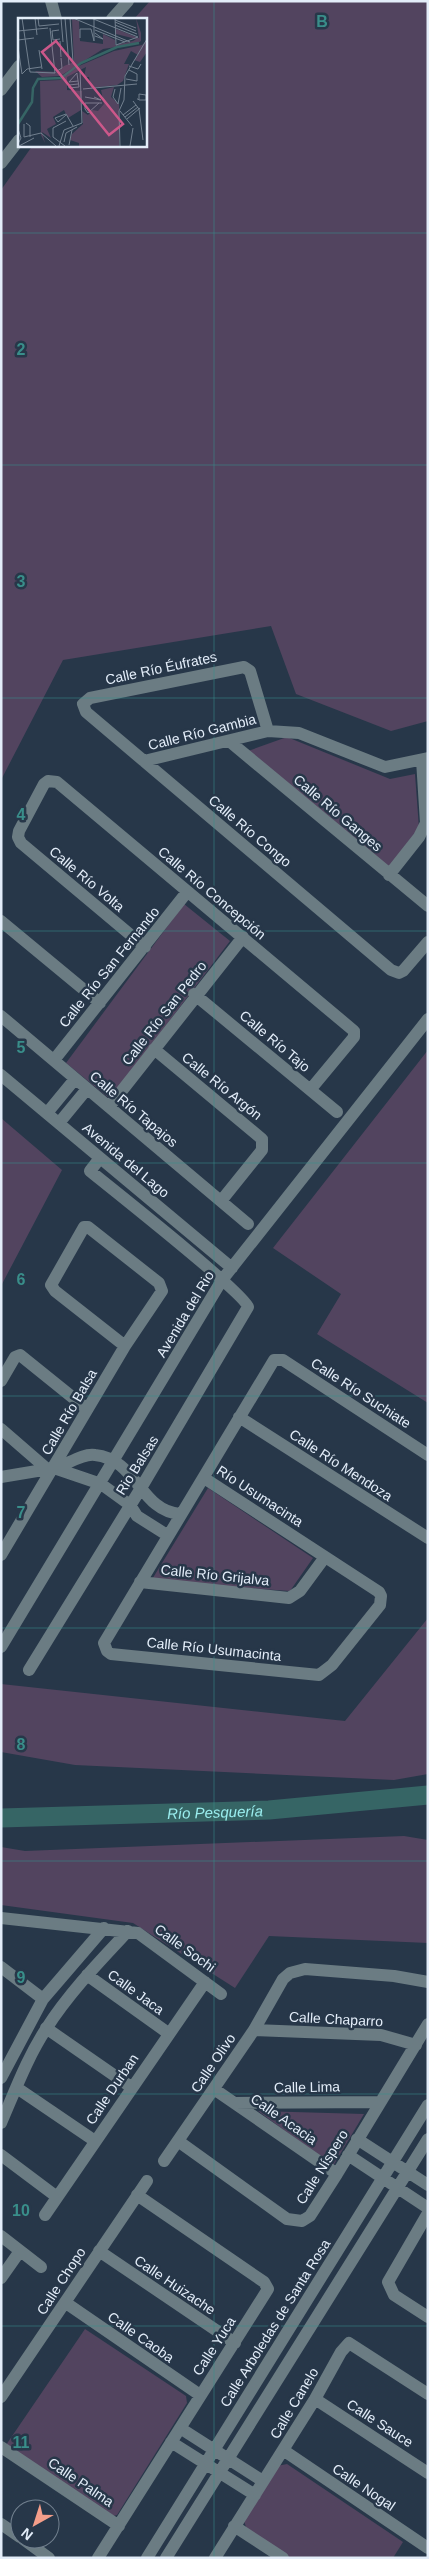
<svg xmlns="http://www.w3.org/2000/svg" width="429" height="2559" font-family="Arial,sans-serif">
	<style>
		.green { fill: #52445f }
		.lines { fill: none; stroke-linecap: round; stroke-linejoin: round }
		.river { stroke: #366565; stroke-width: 19 }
		.minor { stroke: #6b7c83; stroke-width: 12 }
		.grid { fill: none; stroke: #398e8a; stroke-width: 1; stroke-opacity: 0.55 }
		.labels { text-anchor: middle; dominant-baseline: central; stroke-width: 5; stroke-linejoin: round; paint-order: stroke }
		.street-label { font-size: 14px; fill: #e3edf9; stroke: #273749 }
		.water-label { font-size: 15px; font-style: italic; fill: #9aedee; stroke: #273749 }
		.inset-river { fill: none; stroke: #366565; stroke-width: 2.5 }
		.inset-road { fill: none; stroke: #72808f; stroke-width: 1 }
		.view { fill: #cc588a; fill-opacity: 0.15; stroke: #cc588a; stroke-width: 2.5 }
		.inset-edge { fill: none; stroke: #e3edf9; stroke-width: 2.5 }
		.grid-label { font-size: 16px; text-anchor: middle; font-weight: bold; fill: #398e8a; stroke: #273749; stroke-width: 5; stroke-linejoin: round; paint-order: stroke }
	</style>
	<rect width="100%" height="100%" fill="#273749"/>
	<!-- green -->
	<path class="green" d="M150 1H428V721L391 731 296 694 271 626 63 660 1 780V190L33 145H145V19H134Z
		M287 737 390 779 415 774 419 828 388 868 248 751Z
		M184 904 230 941 110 1099 66 1063Z
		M428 1050V1403L317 1334 341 1294 273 1248Z
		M1 1118 62 1170 1 1286Z
		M208 1488 313 1558 290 1591 151 1581Z
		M428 1618V1774L394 1780 75 1765 1 1752V1684L345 1721Z
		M404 1836 428 1840V1943L269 1936 235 1988 133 1923 1 1905V1847L25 1851Z
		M258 2111 364 2114 333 2166Z
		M85 2329 186 2396 187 2403 117 2515 110 2517 6 2445Z
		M287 2464 403 2542 393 2558H290L247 2530 244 2521 277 2466Z"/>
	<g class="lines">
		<!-- river -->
		<path class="river" id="s1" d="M1 1818 269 1810 428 1795"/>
		<!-- minor -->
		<path class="minor" d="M51 1 56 19
			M112 19 128 1
			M1 90 19 66
			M1 163 19 140
			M268 731 250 671 244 667 90 698 83 704 86 712 391 970 399 973 403 971 428 942
			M229 741 428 906
			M144 761 268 731 299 733 385 767 428 758
			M389 875 419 837 426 823 422 760
			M1 921 100 1003
			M145 947 21 843 18 837 19 831 44 784 48 781 57 782 354 1031V1037L310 1090
			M194 994 337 1112
			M1 1016 248 1224
			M154 1049 262 1139V1150L221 1201
			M54 1060 187 892
			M1 1075 232 1268
			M109 1107 243 937
			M47 1113 75 1079
			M59 1123 87 1089
			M1 1381 15 1357 20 1355 87 1409
			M239 1417 428 1538
			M1 1429 46 1468
			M54 1468 101 1484 130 1505 137 1516 167 1535
			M1 1477C19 1474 37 1471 55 1468 67 1465 82 1453 95 1455 137 1459 140 1511 180 1514
			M204 1478 379 1592 381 1596 380 1605 332 1665 319 1675 111 1654 107 1651 104 1643 274 1360H283L428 1455
			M1 1555 125 1346 162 1291 159 1283 88 1227H84L51 1285 55 1291 125 1346
			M140 1582 289 1598 300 1591 325 1557
			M1 1647 222 1280 428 1019
			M29 1670 141 1488 248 1307C245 1294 111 1188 90 1171L100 1158
			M1 1918 138 1933 221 1994
			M1 1967 43 1999
			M87 1975 168 2033
			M46 2028 131 2087
			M254 2030 381 2035 416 2045
			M1 2078 43 1999 104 1928
			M17 2088 95 2141
			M214 2089 337 2174
			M235 2103 379 2102
			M1 2123C15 2091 27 2058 46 2029 69 1993 99 1962 128 1931
			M357 2139 428 2185
			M178 2141 287 2219 302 2221 310 2216 337 2174 428 2024
			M1 2155 57 2197
			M348 2155 428 2208
			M164 2161 254 2030 283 1979 290 1973 305 1969 394 1976 428 1982
			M428 2213 388 2282 394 2295 428 2317
			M45 2215 205 1982
			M1 2236 41 2267
			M99 2251 235 2343
			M1 2278 20 2251
			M66 2303 200 2395
			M1 2397 147 2181
			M315 2399 428 2473
			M180 2428 263 2481
			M171 2442 255 2495
			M1 2447 119 2526
			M283 2450 428 2548
			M1 2524 20 2537
			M234 2526 283 2558
			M23 2539 49 2558
			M98 2558 268 2289 264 2282 137 2195
			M147 2558 428 2105
			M166 2558 428 2139
			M215 2558 315 2399 341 2352 349 2343 428 2394"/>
	</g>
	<!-- grid -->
	<path class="grid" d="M214 1V2558M1 233H428M1 465H428M1 698H428M1 931H428M1 1163H428M1 1396H428M1 1628H428M1 1861H428M1 2094H428M1 2326H428"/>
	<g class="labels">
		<!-- street labels -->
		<g class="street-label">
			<text transform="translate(161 668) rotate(-12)">Calle Río Éufrates</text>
			<text transform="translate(202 732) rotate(-14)">Calle Río Gambia</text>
			<text transform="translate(338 813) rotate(40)">Calle Río Ganges</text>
			<text transform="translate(250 831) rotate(40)">Calle Río Congo</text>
			<text transform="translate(87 879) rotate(40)">Calle Río Volta</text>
			<text transform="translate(212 893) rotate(40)">Calle Río Concepción</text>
			<text transform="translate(109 967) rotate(-51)">Calle Río San Fernando</text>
			<text transform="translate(164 1013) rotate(-52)">Calle Río San Pedro</text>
			<text transform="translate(275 1041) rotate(40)">Calle Río Tajo</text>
			<text transform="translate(222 1086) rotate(39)">Calle Río Argón</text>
			<text transform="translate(134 1109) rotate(40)">Calle Río Tapajos</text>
			<text transform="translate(126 1160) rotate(40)">Avenida del Lago</text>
			<text transform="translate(185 1314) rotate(-59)">Avenida del Rio</text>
			<text transform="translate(361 1393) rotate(33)">Calle Río Suchiate</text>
			<text transform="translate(69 1412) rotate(-60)">Calle Río Balsa</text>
			<text transform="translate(137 1465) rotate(-58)">Rio Balsas</text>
			<text transform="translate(341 1465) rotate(33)">Calle Río Mendoza</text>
			<text transform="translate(260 1496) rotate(33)">Río Usumacinta</text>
			<text transform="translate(215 1575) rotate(6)">Calle Río Grijalva</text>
			<text transform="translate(214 1649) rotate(6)">Calle Río Usumacinta</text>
			<text transform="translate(185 1948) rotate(36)">Calle Sochi</text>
			<text transform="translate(136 1992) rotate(36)">Calle Jaca</text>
			<text transform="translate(336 2019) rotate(3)">Calle Chaparro</text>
			<text transform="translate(213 2063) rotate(-56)">Calle Olivo</text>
			<text transform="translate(307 2087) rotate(-1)">Calle Lima</text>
			<text transform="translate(112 2089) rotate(-56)">Calle Durban</text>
			<text transform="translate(284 2119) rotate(35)">Calle Acacia</text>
			<text transform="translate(322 2167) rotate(-58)">Calle Níspero</text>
			<text transform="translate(61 2281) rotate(-57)">Calle Chopo</text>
			<text transform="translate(175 2285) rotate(34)">Calle Huizache</text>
			<text transform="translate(275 2323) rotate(-58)">Calle Arboledas de Santa Rosa</text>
			<text transform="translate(141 2337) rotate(35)">Calle Caoba</text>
			<text transform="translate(214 2346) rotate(-57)">Calle Yuca</text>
			<text transform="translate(294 2403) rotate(-59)">Calle Canelo</text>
			<text transform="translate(380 2423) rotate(33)">Calle Sauce</text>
			<text transform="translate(81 2482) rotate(34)">Calle Palma</text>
			<text transform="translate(364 2487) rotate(34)">Calle Nogal</text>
		</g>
		<!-- water labels -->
		<g class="water-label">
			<text stroke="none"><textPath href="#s1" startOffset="214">Río Pesquería</textPath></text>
		</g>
	</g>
	<!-- overview -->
	<g transform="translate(18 18)">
		<rect width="129" height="129" fill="#273749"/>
		<path d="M118 0 123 15V23L118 26 85 31 42 58 24 59 17 53 40 54 46 48 56 44 54 1 61 3 62 23 85 26V16L97 22V27L115 23 118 21 98 16V11L121 20ZM129 22V34L122 44 116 42 120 37 113 33 106 46H111L105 63 99 67 73 70 71 59H66L68 49 49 59V72L64 73 63 92 50 100 46 92 35 99 38 106 29 111 33 120 24 114 27 125 23 117 22 63 42 62 61 48 96 33 124 27ZM96 69 93 79 101 86V128H61V125L52 122 54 116 65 106 64 93 70 97 74 92 80 93 86 86 83 72Z" fill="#52445f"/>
		<path class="inset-river" d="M0 106 14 84 15 70 20 61 43 60 63 45 99 29 121 25"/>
		<path class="inset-road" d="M4 0 12 54 37 55 32 10M17 0 19 17M20 0 21 8 41 6M43 0 45 24M47 0 51 47M52 0 55 44M55 0 112 24M73 0 120 19M97 0 98 27 120 19M97 2 118 10M97 4 118 13M97 7 119 16M73 11 76 23V1M41 12 34 13 35 22 42 21M77 12 107 24M0 13 30 10M77 15 85 21 77 18M62 20V11H73M0 22 16 20M42 23 43 39M0 29 4 56M21 32 24 51M111 48 120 51 123 46M38 50 39 53 44 50 43 40M62 52 64 105M4 56 9 51 23 49M108 61 119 63V56L111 52M60 63 51 64 59 55V56L61 69 51 70V67L60 66M65 71 119 66M97 71 95 79 100 86 103 70M67 79 83 82 76 79M119 81H120L121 82H128V77L121 76V82M115 83 121 91 125 122M81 85 70 95 67 91V85H84M102 93 114 108M48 97 40 104 37 100 48 96 55 108M105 97 118 87M107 99 120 89M109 101 122 90M8 105 12 108V119M6 106V119L23 115 38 128M0 111 3 120 0 126M46 124 48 115 59 109M51 127 54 112M1 128 16 120M41 128 46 112 64 105M47 128 35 119V110L48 103M102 128 101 93 106 82 107 58 129 21M112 128 115 110"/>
		<path class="view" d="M38 23 105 106 91 117 24 34Z"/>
		<rect width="129" height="129" class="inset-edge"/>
	</g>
	<g class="grid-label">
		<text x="322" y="27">B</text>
		<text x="21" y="355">2</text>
		<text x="21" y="587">3</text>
		<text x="21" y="820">4</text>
		<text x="21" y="1053">5</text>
		<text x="21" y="1285">6</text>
		<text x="21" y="1518">7</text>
		<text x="21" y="1750">8</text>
		<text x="21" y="1983">9</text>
		<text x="21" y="2216">10</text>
		<text x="21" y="2448">11</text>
	</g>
	<!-- border -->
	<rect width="429" height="2559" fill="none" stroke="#e3edf9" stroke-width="5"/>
	<!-- north arrow -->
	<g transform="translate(35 2524) rotate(219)"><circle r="24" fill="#273749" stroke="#72808f"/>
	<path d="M0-4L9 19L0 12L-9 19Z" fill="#f49e8a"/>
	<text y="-8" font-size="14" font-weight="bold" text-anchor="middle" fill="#e3edf9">N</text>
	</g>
</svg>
